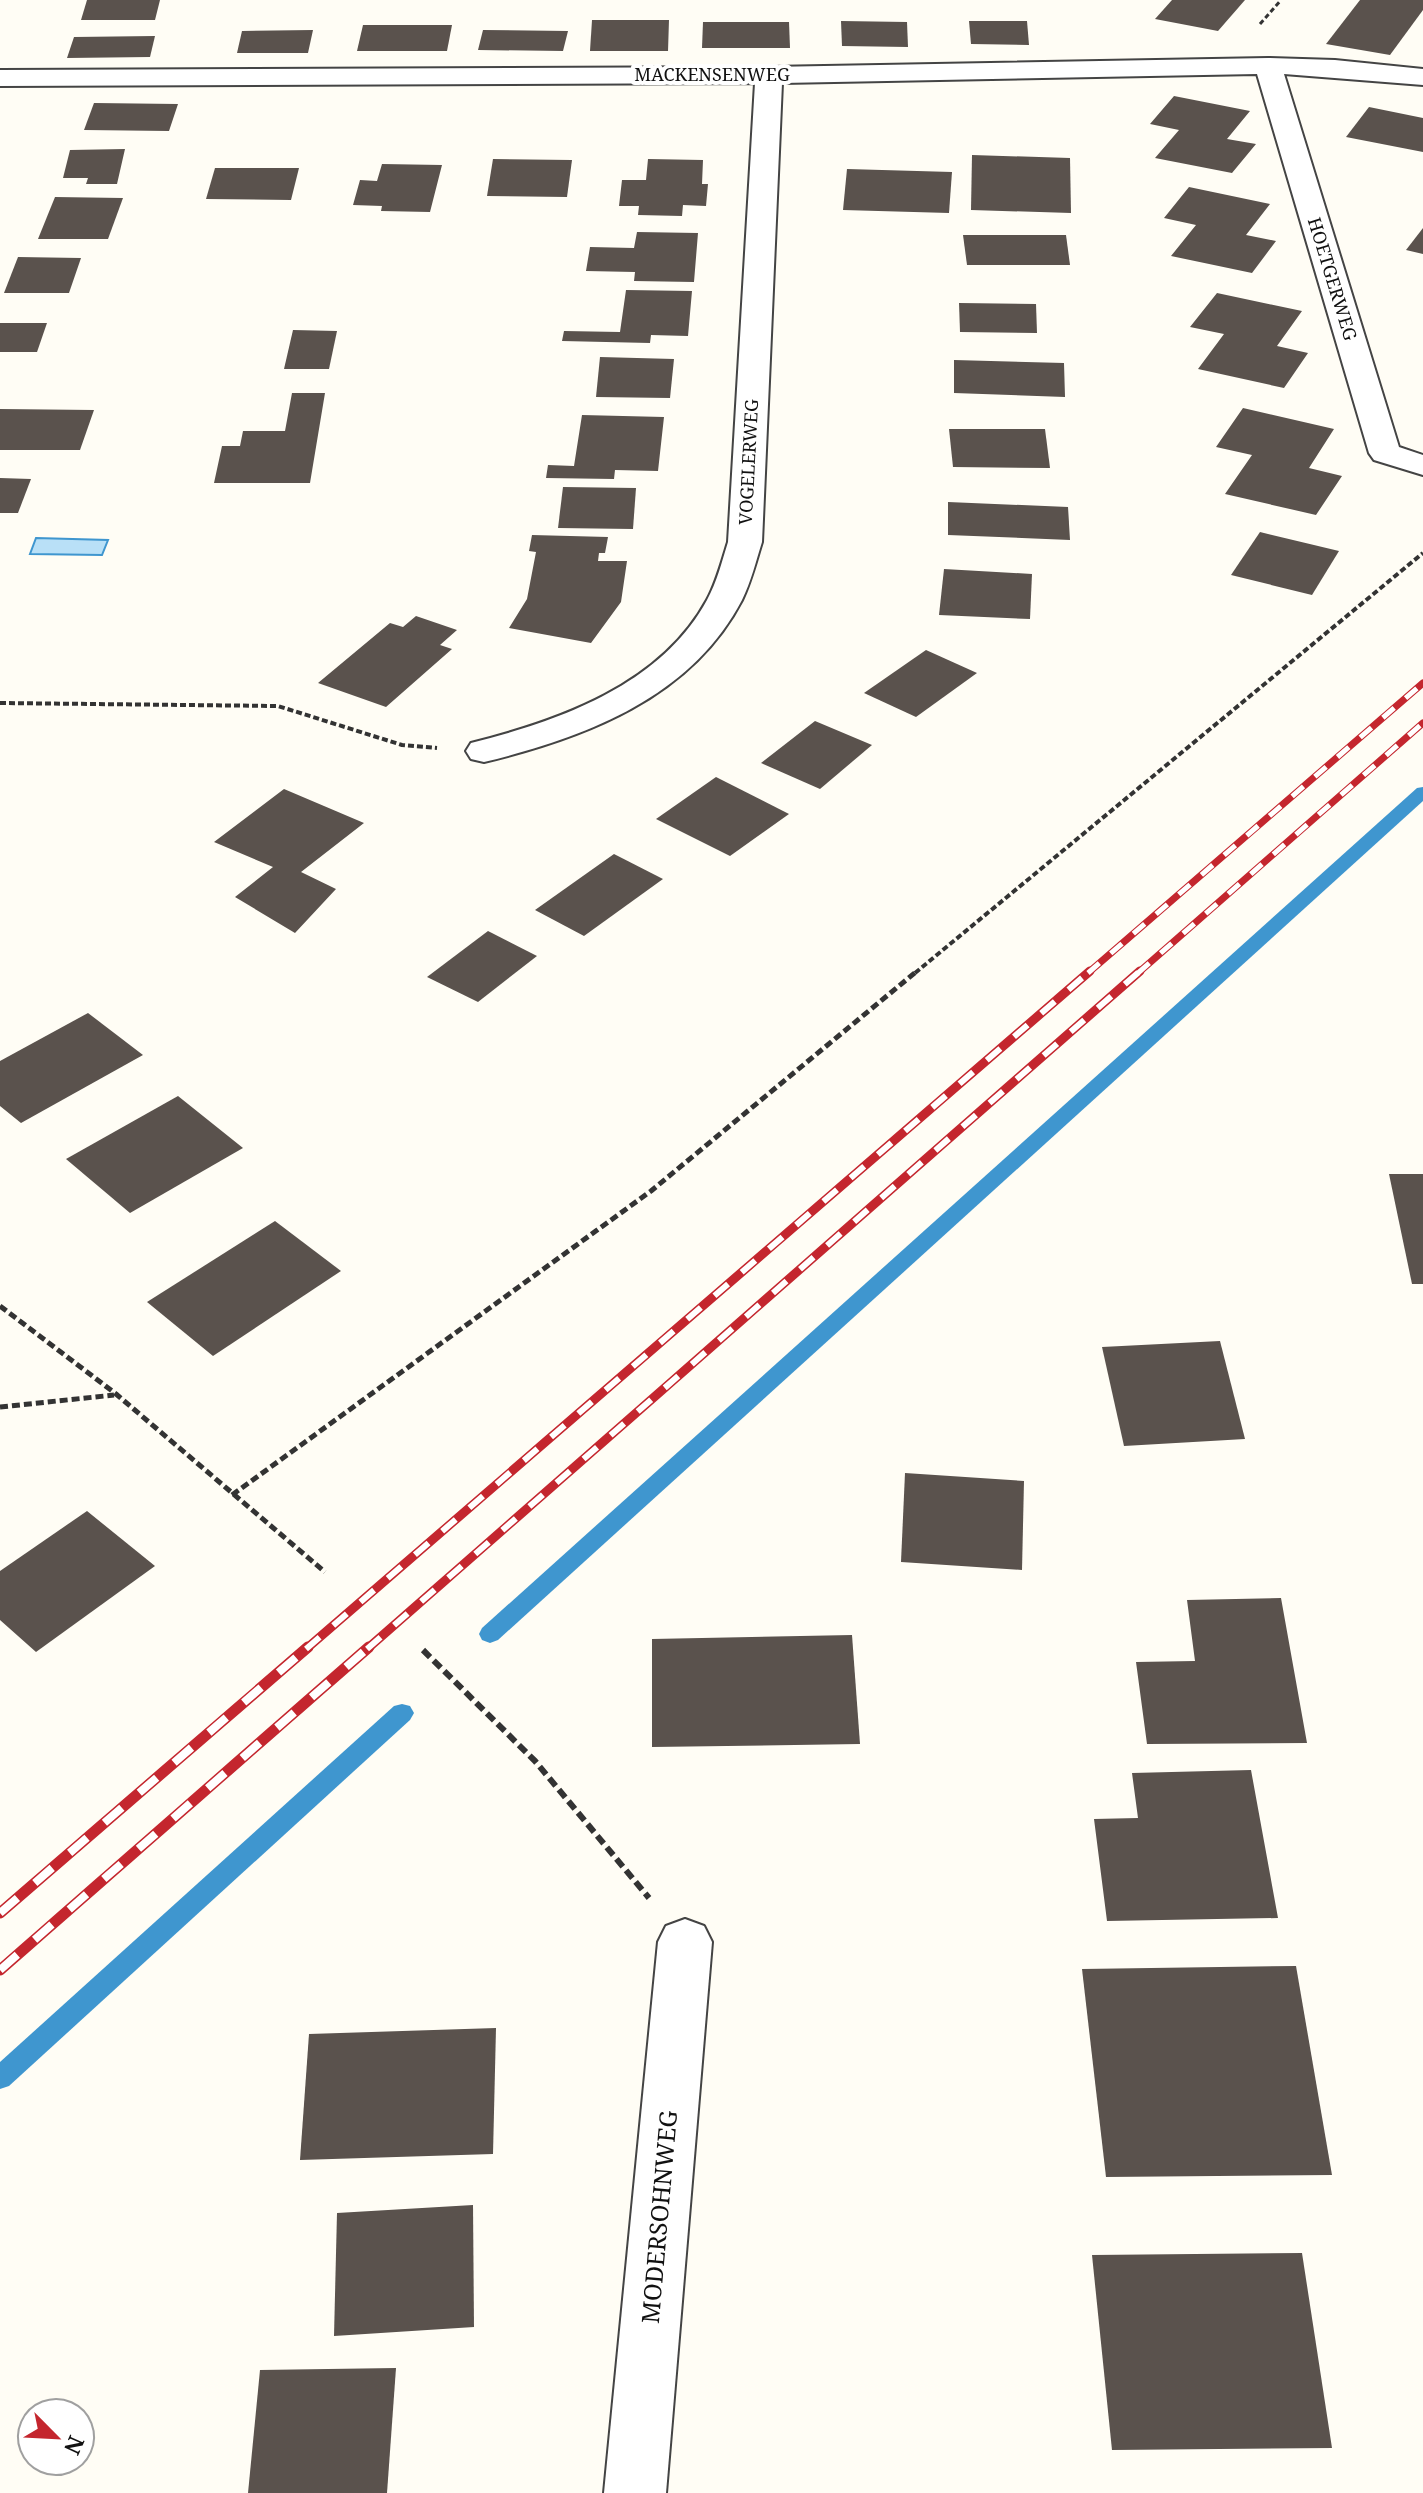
<svg xmlns="http://www.w3.org/2000/svg" width="1423" height="2493" viewBox="0 0 1423 2493" font-family="'Noto Serif',serif">
	<style>
		.water { fill: #b9e0f7; stroke: #3f96cf; stroke-width: 2 }
		.lines { fill: none; stroke-linecap: round; stroke-linejoin: round }
		.stream { fill: #3f96cf; fill-rule: evenodd }
		.building { fill: #5a524d }
		.minor-casing { stroke: #444; stroke-width: 4 }
		.path-far3 { stroke: #333; stroke-width: 3; stroke-dasharray: 5 3; stroke-linecap: butt }
		.path-far2 { stroke: #333; stroke-width: 4; stroke-dasharray: 6 3; stroke-linecap: butt }
		.path-far1 { stroke: #333; stroke-width: 5; stroke-dasharray: 8 4; stroke-linecap: butt }
		.path { stroke: #333; stroke-width: 6; stroke-dasharray: 10 5; stroke-linecap: butt }
		.minor { fill: #fff; fill-rule: evenodd }
		.rail-far2-casing { stroke: #c4262e; stroke-width: 7 }
		.rail-far1-casing { stroke: #c4262e; stroke-width: 9 }
		.rail-casing { stroke: #c4262e; stroke-width: 11 }
		.rail-far2 { stroke: #fff; stroke-width: 5; stroke-dasharray: 15; stroke-linecap: butt }
		.rail-far1 { stroke: #fff; stroke-width: 6; stroke-dasharray: 18; stroke-linecap: butt }
		.rail { stroke: #fff; stroke-width: 8; stroke-dasharray: 23; stroke-linecap: butt }
		.labels { text-anchor: middle; stroke-width: 8; stroke-linejoin: round; paint-order: stroke }
		.far-street-label { font-size: 18px; fill: #111; stroke: #fff }
		.near-street-label { font-size: 24px; fill: #111; stroke: #fff }
	</style>
	<rect width="100%" height="100%" fill="#fffdf5"/>
	<path class="water" d="M 36,538 L 108,540 L 102,555 L 30,554 Z"/>
	<g class="lines">
		<g class="stream">
			<path d="M 1423,787 L 1423,801 L 498,1640 L 490,1643 L 482,1640 L 479,1634 L 482,1628 L 1417,788 Z"/>
			<path d="M 402,1704 L 410,1706 L 414,1713 L 410,1720 L 9,2086 L 0,2089 L 0,2062 L 394,1706 Z"/>
		</g>
	</g>
	<g class="building">
		<path d="M 87,0 L 160,0 L 155,20 L 81,20 Z"/>
		<path d="M 1172,0 L 1245,0 L 1218,31 L 1155,19 Z"/>
		<path d="M 1360,0 L 1423,0 L 1423,10 L 1390,55 L 1326,44 Z"/>
		<path d="M 592,20 L 669,20 L 668,51 L 590,51 Z"/>
		<path d="M 841,21 L 907,22 L 908,47 L 842,46 Z"/>
		<path d="M 969,21 L 1027,21 L 1029,45 L 971,44 Z"/>
		<path d="M 703,22 L 789,22 L 790,48 L 702,48 Z"/>
		<path d="M 363,25 L 452,25 L 447,51 L 357,51 Z"/>
		<path d="M 313,30 L 308,53 L 237,53 L 242,31 Z"/>
		<path d="M 483,30 L 568,31 L 563,51 L 478,50 Z"/>
		<path d="M 155,36 L 150,57 L 67,58 L 74,37 Z"/>
		<path d="M 1174,96 L 1250,111 L 1227,139 L 1256,144 L 1232,173 L 1155,158 L 1179,130 L 1150,124 Z"/>
		<path d="M 94,103 L 178,104 L 169,131 L 84,130 Z"/>
		<path d="M 1369,107 L 1423,118 L 1423,152 L 1346,137 Z"/>
		<path d="M 125,149 L 117,184 L 86,184 L 88,178 L 63,178 L 70,150 Z"/>
		<path d="M 972,155 L 1070,158 L 1071,213 L 971,210 Z"/>
		<path d="M 493,159 L 572,160 L 567,197 L 487,196 Z"/>
		<path d="M 648,159 L 703,160 L 702,184 L 708,184 L 706,206 L 683,205 L 682,216 L 638,215 L 639,206 L 619,206 L 622,180 L 646,180 Z"/>
		<path d="M 382,164 L 442,165 L 430,212 L 381,211 L 382,206 L 353,205 L 360,180 L 377,181 Z"/>
		<path d="M 215,168 L 299,168 L 291,200 L 206,199 Z"/>
		<path d="M 847,169 L 952,172 L 949,213 L 843,210 Z"/>
		<path d="M 1189,187 L 1270,204 L 1246,235 L 1276,241 L 1252,273 L 1171,256 L 1196,225 L 1164,218 Z"/>
		<path d="M 55,197 L 123,198 L 108,239 L 38,239 Z"/>
		<path d="M 1423,228 L 1423,254 L 1406,250 Z"/>
		<path d="M 637,232 L 698,233 L 694,282 L 634,281 L 635,272 L 586,271 L 590,247 L 634,248 Z"/>
		<path d="M 963,235 L 1066,235 L 1070,265 L 967,265 Z"/>
		<path d="M 18,257 L 81,258 L 69,293 L 4,293 Z"/>
		<path d="M 626,290 L 692,291 L 688,336 L 651,335 L 650,343 L 562,341 L 564,331 L 620,332 Z"/>
		<path d="M 1217,293 L 1302,311 L 1277,346 L 1308,353 L 1284,388 L 1198,369 L 1224,334 L 1190,327 Z"/>
		<path d="M 959,303 L 1036,304 L 1037,333 L 960,332 Z"/>
		<path d="M 0,323 L 47,323 L 37,352 L 0,352 Z"/>
		<path d="M 293,330 L 337,331 L 329,369 L 284,369 Z"/>
		<path d="M 600,357 L 674,359 L 670,398 L 596,397 Z"/>
		<path d="M 954,360 L 1064,363 L 1065,397 L 954,393 Z"/>
		<path d="M 292,393 L 325,393 L 310,483 L 214,483 L 222,446 L 240,446 L 243,431 L 285,431 Z"/>
		<path d="M 1243,408 L 1334,429 L 1309,468 L 1342,476 L 1316,515 L 1225,494 L 1252,455 L 1216,447 Z"/>
		<path d="M 0,409 L 94,410 L 80,450 L 0,450 Z"/>
		<path d="M 582,415 L 664,417 L 658,471 L 615,470 L 614,479 L 546,478 L 548,465 L 574,466 Z"/>
		<path d="M 949,429 L 1045,429 L 1050,468 L 953,467 Z"/>
		<path d="M 0,478 L 31,479 L 18,513 L 0,513 Z"/>
		<path d="M 563,487 L 636,488 L 633,529 L 558,528 Z"/>
		<path d="M 948,502 L 1068,507 L 1070,540 L 948,535 Z"/>
		<path d="M 1260,532 L 1339,551 L 1312,595 L 1231,575 Z"/>
		<path d="M 532,535 L 608,537 L 605,553 L 599,553 L 598,561 L 627,561 L 621,602 L 591,643 L 509,628 L 527,599 L 536,552 L 529,551 Z"/>
		<path d="M 944,569 L 1032,574 L 1030,619 L 939,615 Z"/>
		<path d="M 416,616 L 457,630 L 440,645 L 452,649 L 386,707 L 318,683 L 390,623 L 403,627 Z"/>
		<path d="M 926,650 L 977,673 L 916,717 L 864,693 Z"/>
		<path d="M 815,721 L 872,745 L 820,789 L 761,763 Z"/>
		<path d="M 716,777 L 789,814 L 730,856 L 656,819 Z"/>
		<path d="M 284,789 L 364,823 L 301,872 L 336,889 L 295,933 L 235,897 L 273,867 L 214,842 Z"/>
		<path d="M 614,854 L 663,879 L 584,936 L 535,910 Z"/>
		<path d="M 488,931 L 537,956 L 478,1002 L 427,977 Z"/>
		<path d="M 88,1013 L 143,1055 L 21,1123 L 0,1106 L 0,1061 Z"/>
		<path d="M 178,1096 L 243,1148 L 130,1213 L 66,1159 Z"/>
		<path d="M 1389,1174 L 1423,1174 L 1423,1284 L 1412,1284 Z"/>
		<path d="M 275,1221 L 341,1271 L 213,1356 L 147,1302 Z"/>
		<path d="M 1220,1341 L 1245,1439 L 1124,1446 L 1102,1347 Z"/>
		<path d="M 905,1473 L 1024,1481 L 1022,1570 L 901,1562 Z"/>
		<path d="M 87,1511 L 155,1566 L 36,1652 L 0,1620 L 0,1571 Z"/>
		<path d="M 1281,1598 L 1307,1743 L 1147,1744 L 1136,1662 L 1195,1661 L 1187,1600 Z"/>
		<path d="M 852,1635 L 860,1744 L 652,1747 L 652,1639 Z"/>
		<path d="M 1251,1770 L 1278,1918 L 1107,1921 L 1094,1819 L 1138,1818 L 1132,1773 Z"/>
		<path d="M 1296,1966 L 1332,2175 L 1106,2177 L 1082,1969 Z"/>
		<path d="M 496,2028 L 493,2154 L 300,2160 L 309,2034 Z"/>
		<path d="M 473,2205 L 474,2327 L 334,2336 L 337,2213 Z"/>
		<path d="M 1302,2253 L 1332,2448 L 1112,2450 L 1092,2255 Z"/>
		<path d="M 396,2368 L 387,2493 L 248,2493 L 260,2370 Z"/>
	</g>
	<g class="lines">
		<g class="minor-casing">
			<g id="minor">
				<path d="M 1268,58 L 1335,60 L 1423,69 L 1423,85 L 1284,74 L 1399,447 L 1423,455 L 1423,475 L 1374,460 L 1369,453 L 1257,74 L 782,83 L 762,542 C 756,561 751,582 742,600 C 691,698 584,738 484,762 L 471,759 L 466,751 L 471,743 C 559,721 661,685 707,600 C 717,582 722,561 728,542 L 755,83 L 0,86 L 0,70 L 769,67 Z"/>
				<path d="M 685,1919 L 704,1926 L 712,1942 L 666,2493 L 604,2493 L 658,1942 L 666,1926 Z"/>
			</g>
		</g>
		<path class="path-far3" d="M 1260,24 L 1281,0"/>
		<g class="path-far2">
			<path d="M 0,703 L 278,706 L 402,745 L 437,748"/>
			<path d="M 915,973 L 1423,553"/>
		</g>
		<g class="path-far1">
			<path d="M 0,1306 L 116,1394 L 325,1572"/>
			<path d="M 0,1407 L 114,1395"/>
			<path d="M 232,1495 L 651,1191 L 917,971"/>
		</g>
		<path class="path" d="M 423,1650 L 535,1761 L 649,1898"/>
		<use href="#minor" class="minor"/>
		<g class="rail-far2-casing">
			<g id="rail-far2">
				<path d="M 1088,973 L 1423,683"/>
				<path d="M 1138,973 L 1423,723"/>
			</g>
		</g>
		<g class="rail-far1-casing">
			<g id="rail-far1">
				<path d="M 306,1649 L 1090,971"/>
				<path d="M 367,1649 L 1140,971"/>
			</g>
		</g>
		<g class="rail-casing">
			<g id="rail">
				<path d="M 0,1913 L 308,1647"/>
				<path d="M 0,1970 L 369,1647"/>
			</g>
		</g>
		<use href="#rail-far2" class="rail-far2"/>
		<use href="#rail-far1" class="rail-far1"/>
		<use href="#rail" class="rail"/>
	</g>
	<g class="labels">
		<g class="far-street-label">
			<text x="712" y="81">MACKENSENWEG</text>
			<text transform="translate(1332 279) rotate(73)" y="6">HOETGERWEG</text>
			<text transform="translate(749 462) rotate(-87)" y="6">VOGELERWEG</text>
		</g>
		<g class="near-street-label">
			<text transform="translate(660 2217) rotate(-85)" y="8">MODERSOHNWEG</text>
		</g>
	</g>
	<g transform="translate(56 2437) rotate(114)"><circle r="38" fill="#ffffff" stroke="#a0a0a0" stroke-width="2"/>
	<path d="M0-6L14 30L0 20L-14 30Z" fill="#c4262e"/>
	<text y="-12" font-size="22" font-weight="bold" text-anchor="middle" fill="#111111">N</text>
	</g>
</svg>
